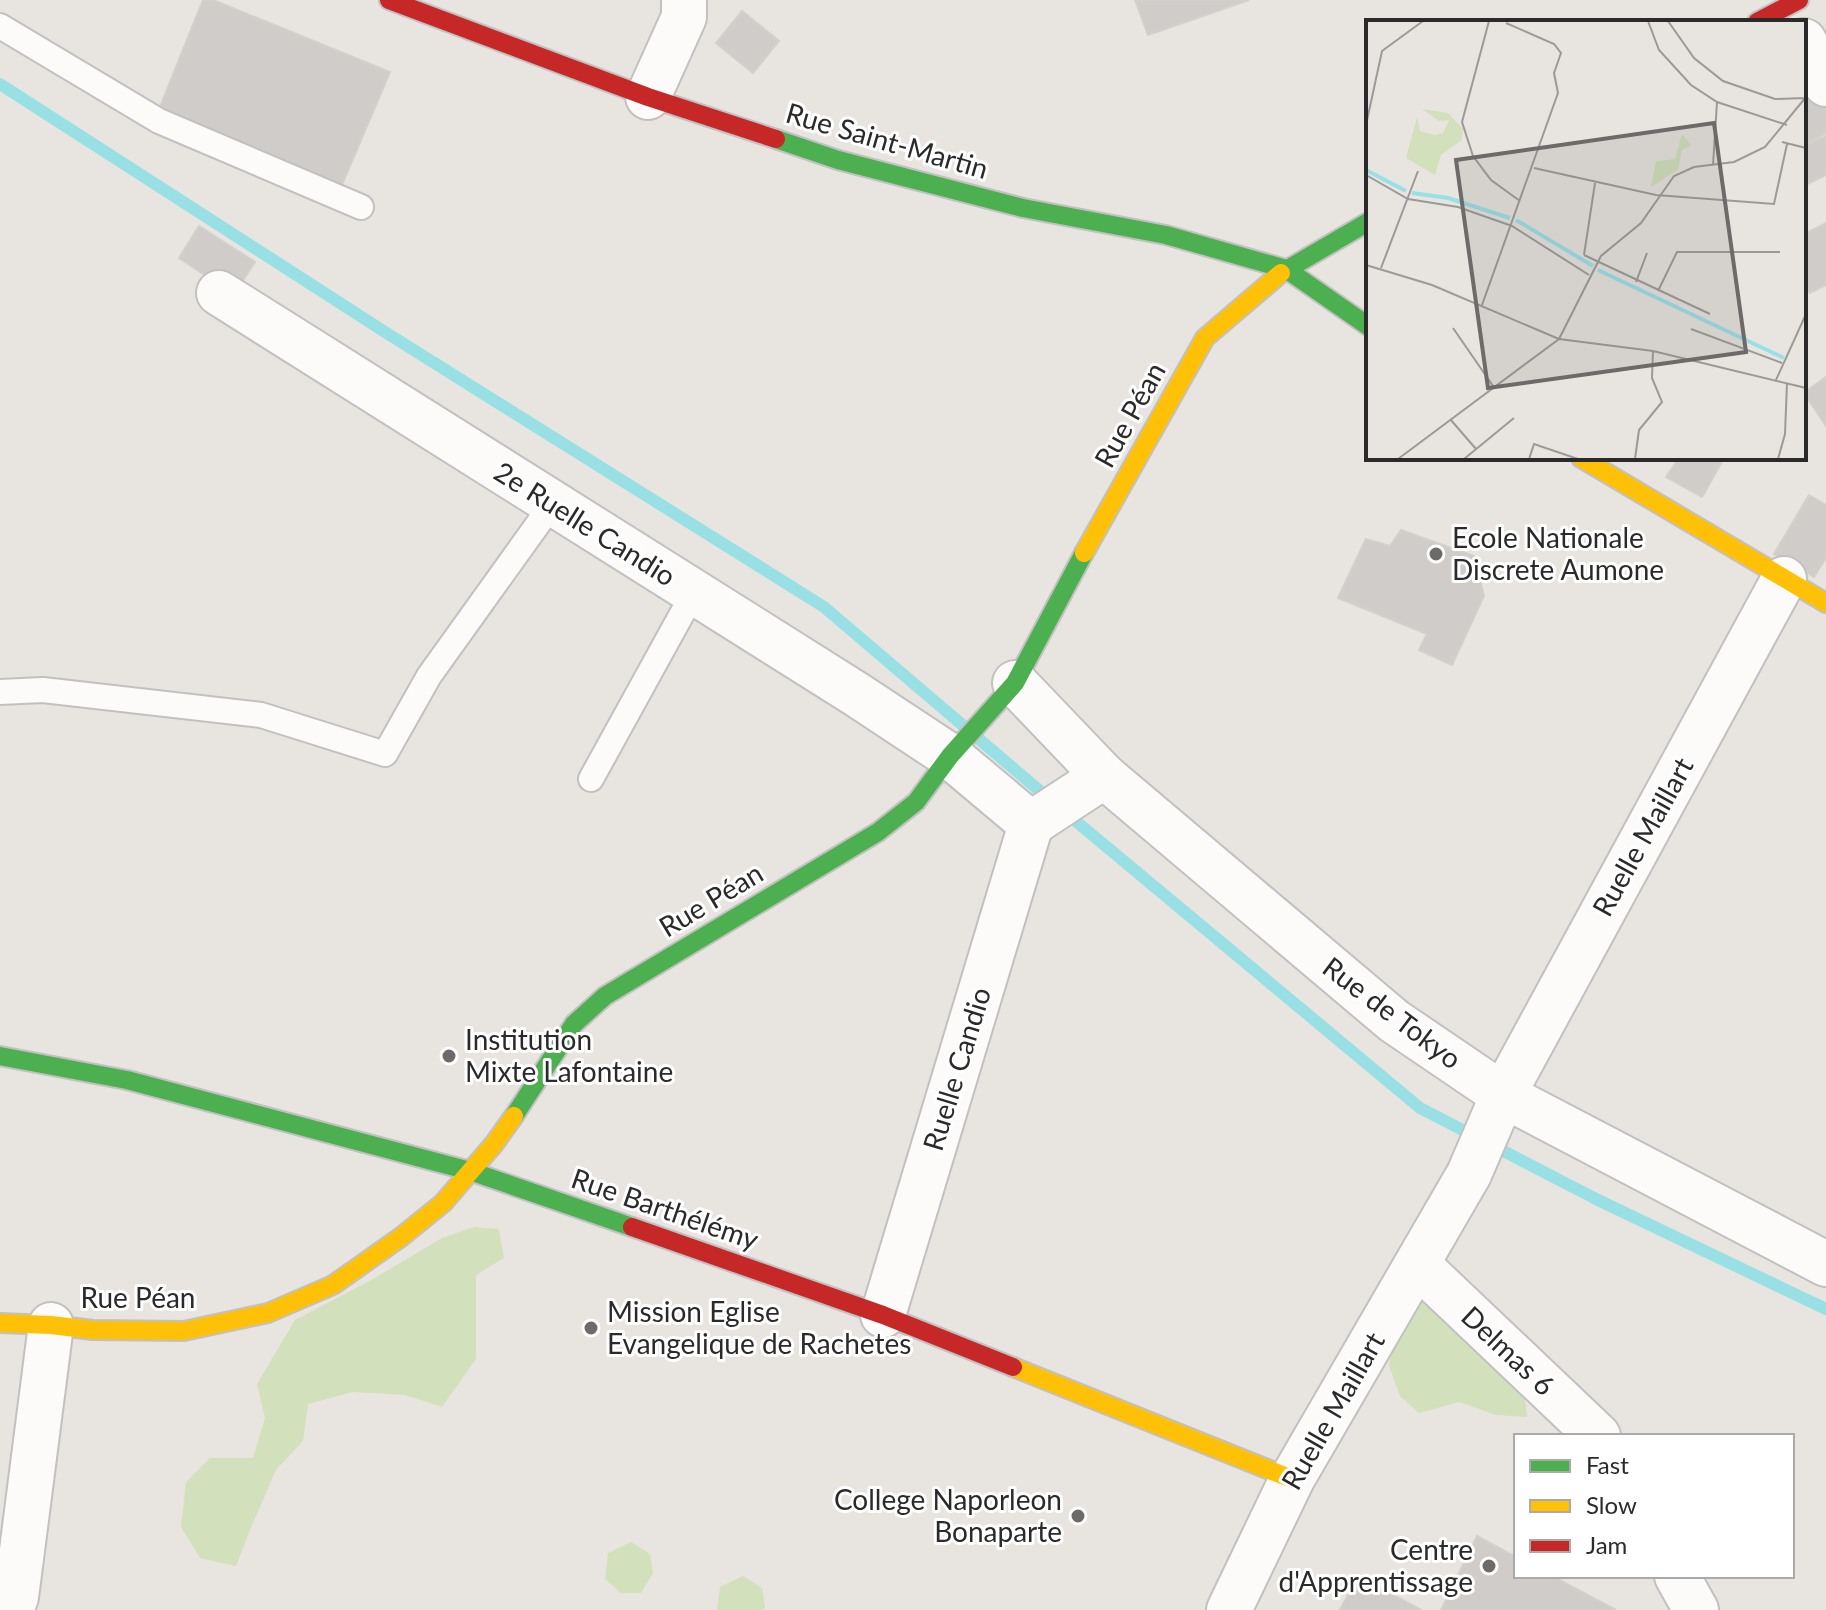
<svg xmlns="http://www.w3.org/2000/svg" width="1826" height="1610" viewBox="0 0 1826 1610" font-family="Lato,sans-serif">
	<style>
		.green { fill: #d2e1bb }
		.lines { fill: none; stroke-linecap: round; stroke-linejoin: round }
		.stream { stroke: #99e0e5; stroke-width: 12 }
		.building { fill: #cfccca; stroke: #d3d0cc; stroke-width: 2 }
		.lane-casing { stroke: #c2c1c1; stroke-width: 28 }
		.street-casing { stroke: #c2c1c1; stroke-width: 48 }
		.fast-casing { stroke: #c2c1c1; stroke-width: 22 }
		.slow-casing { stroke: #c2c1c1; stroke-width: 22 }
		.jam-casing { stroke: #c2c1c1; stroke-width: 22 }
		.lane { stroke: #fcfbfa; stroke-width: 24 }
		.street { stroke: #fcfbfa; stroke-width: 44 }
		.fast { stroke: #4caf50; stroke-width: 18 }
		.slow { stroke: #ffc107; stroke-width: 18 }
		.jam { stroke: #c62828; stroke-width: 18 }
		.poi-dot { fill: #6c6b6a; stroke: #fff; stroke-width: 3 }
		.labels { text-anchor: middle; stroke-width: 6; stroke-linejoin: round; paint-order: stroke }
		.street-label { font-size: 28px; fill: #2a2a2a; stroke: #fff }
		.poi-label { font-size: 28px; fill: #2a2a2a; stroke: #fff; text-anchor: start }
		.inset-river { fill: none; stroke: #99e0e5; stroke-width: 4 }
		.inset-road { fill: none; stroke: #9c9a97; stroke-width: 2 }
		.view { fill: #6c6b6a; fill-opacity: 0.15; stroke: #6c6b6a; stroke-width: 4 }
		.inset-edge { fill: none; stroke: #2a2a2a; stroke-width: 4 }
	</style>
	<rect width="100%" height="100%" fill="#e8e4e0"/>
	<g class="green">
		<path d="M 474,1227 L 499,1229 L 504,1258 L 476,1275 L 476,1359 L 442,1407 L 405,1395 L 353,1392 L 308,1404 L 303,1441 L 276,1470 L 252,1525 L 236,1566 L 200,1558 L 181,1527 L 186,1482 L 210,1458 L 253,1458 L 265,1418 L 257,1384 L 295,1320 L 375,1278 L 442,1238 Z"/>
		<path d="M 1430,1292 L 1523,1382 L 1527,1417 L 1496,1415 L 1459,1402 L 1419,1413 L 1400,1396 L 1389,1366 L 1393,1341 L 1413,1306 Z"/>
		<path d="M 631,1542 L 650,1554 L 653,1573 L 641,1593 L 621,1593 L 605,1579 L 608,1553 Z"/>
		<path d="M 743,1576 L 762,1588 L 765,1607 L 763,1610 L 717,1610 L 720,1587 Z"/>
	</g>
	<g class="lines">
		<path class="stream" d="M 0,84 L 385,332 L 824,607 L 1054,803 L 1420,1108 L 1598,1200 L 1826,1309"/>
	</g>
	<g class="building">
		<path d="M 203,0 L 213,0 L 390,72 L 341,187 L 158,112 Z"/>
		<path d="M 1135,0 L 1249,0 L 1148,35 Z"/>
		<path d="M 742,11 L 779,41 L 753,73 L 716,43 Z"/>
		<path d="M 1804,65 L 1826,104 L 1826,133 L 1804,145 Z"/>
		<path d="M 1826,136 L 1826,175 L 1804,186 L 1804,146 Z"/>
		<path d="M 1826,223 L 1826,285 L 1810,293 L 1804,283 L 1804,234 Z"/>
		<path d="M 199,226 L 255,262 L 234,294 L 179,258 Z"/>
		<path d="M 1826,377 L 1826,426 L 1804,393 Z"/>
		<path d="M 1679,458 L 1724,458 L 1702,497 L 1666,477 Z"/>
		<path d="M 1809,495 L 1826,505 L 1826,558 L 1814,577 L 1774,554 Z"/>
		<path d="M 1401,530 L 1474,556 L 1484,596 L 1452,665 L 1419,650 L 1427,634 L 1338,598 L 1366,539 L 1390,546 Z"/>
		<path d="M 1477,1536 L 1516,1557 L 1516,1576 L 1552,1576 L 1616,1610 L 1441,1610 Z"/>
		<path d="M 1358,1576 L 1421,1610 L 1340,1610 Z"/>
	</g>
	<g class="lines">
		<g class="lane-casing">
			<g id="lane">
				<path d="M 0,26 L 159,121 L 361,207"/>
				<path d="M 0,692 L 43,690 L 261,715 L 385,754 L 429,676 L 553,503"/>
				<path d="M 591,779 L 694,592"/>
			</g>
		</g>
		<g class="street-casing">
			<g id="street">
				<path d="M 1804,41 L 1826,84"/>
				<path d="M 648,97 L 684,17 L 684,0"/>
				<path d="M 219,293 L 856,694 L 950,756 L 1031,824"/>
				<path d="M 1015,683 L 1104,776 L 1394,1021 L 1503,1095 L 1826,1264"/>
				<path d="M 1031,824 L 1104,776"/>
				<path d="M 1418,1265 L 1598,1436"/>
				<path d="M 883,1315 L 1031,824"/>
				<path d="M 1677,1576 L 1696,1610"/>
				<path d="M 11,1610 L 16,1597 L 51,1325"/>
				<path d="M 1229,1610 L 1292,1479 L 1469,1174 L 1503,1095 L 1784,579"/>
			</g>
		</g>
		<g class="fast-casing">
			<g id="fast">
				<path d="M 776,139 L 838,160 L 1023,208 L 1166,235 L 1286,269 L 1368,326"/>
				<path d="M 1281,273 L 1368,222"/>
				<path d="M 0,1056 L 127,1080 L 470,1171 L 632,1227"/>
				<path d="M 514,1116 L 574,1024 L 605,996 L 878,832 L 916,802 L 950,756 L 1015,683 L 1084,553"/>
			</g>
		</g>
		<g class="slow-casing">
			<g id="slow">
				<path d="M 1581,458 L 1826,603"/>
				<path d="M 1084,553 L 1205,338 L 1281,273"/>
				<path d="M 0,1323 L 51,1325 L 93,1330 L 184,1331 L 268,1313 L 333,1285 L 401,1237 L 443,1203 L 494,1144 L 514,1116"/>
				<path d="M 1013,1367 L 1292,1479"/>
			</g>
		</g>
		<g class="jam-casing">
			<g id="jam">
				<path d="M 389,0 L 648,97 L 776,139"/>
				<path d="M 1757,22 L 1799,0"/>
				<path d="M 632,1227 L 883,1315 L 1013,1367"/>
			</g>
		</g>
		<use href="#lane" class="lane"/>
		<use href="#street" class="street"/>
		<use href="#fast" class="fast"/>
		<use href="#slow" class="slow"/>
		<use href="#jam" class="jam"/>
	</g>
	<g class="poi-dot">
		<circle cx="1436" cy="554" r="8"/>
		<circle cx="449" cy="1056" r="8"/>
		<circle cx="591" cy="1328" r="8"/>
		<circle cx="1078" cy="1516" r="8"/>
		<circle cx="1489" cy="1566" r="8"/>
	</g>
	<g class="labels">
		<g class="street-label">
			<text transform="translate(887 141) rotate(16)" y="10">Rue Saint-Martin</text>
			<text transform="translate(1130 415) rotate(-61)" y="10">Rue Péan</text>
			<text transform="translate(585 524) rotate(32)" y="10">2e Ruelle Candio</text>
			<text transform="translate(1643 837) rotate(-61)" y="10">Ruelle Maillart</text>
			<text transform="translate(711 900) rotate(-31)" y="10">Rue Péan</text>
			<text transform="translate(1392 1013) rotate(37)" y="10">Rue de Tokyo</text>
			<text transform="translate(957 1069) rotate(-73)" y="10">Ruelle Candio</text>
			<text transform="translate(665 1209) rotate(19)" y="10">Rue Barthélémy</text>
			<text x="138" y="1308">Rue Péan</text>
			<text transform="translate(1508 1351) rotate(43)" y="10">Delmas 6</text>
			<text transform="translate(1333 1411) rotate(-60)" y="10">Ruelle Maillart</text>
		</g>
		<g class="poi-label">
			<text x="1452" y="548">Ecole Nationale<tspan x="1452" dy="32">Discrete Aumone</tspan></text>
			<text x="465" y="1050">Institution<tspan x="465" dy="32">Mixte Lafontaine</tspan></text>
			<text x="607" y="1322">Mission Eglise<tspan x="607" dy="32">Evangelique de Rachetes</tspan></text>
			<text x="1062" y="1510" text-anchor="end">College Naporleon<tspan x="1062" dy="32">Bonaparte</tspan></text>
			<text x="1473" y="1560" text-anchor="end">Centre<tspan x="1473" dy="32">d'Apprentissage</tspan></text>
		</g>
	</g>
	<g transform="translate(1366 20)">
		<rect width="440" height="440" fill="#e8e4e0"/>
		<path d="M 56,89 L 82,93 L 97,109 L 96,120 L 75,135 L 69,155 L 40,138 L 51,97 L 54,111 L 68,115 L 77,113 L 83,100 L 73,101 ZM 316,114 L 325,125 L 316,130 L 312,150 L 285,167 L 290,141 L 309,139 Z" fill="#d2e1bb"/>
		<path class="inset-river" d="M 0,150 L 40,171M 46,173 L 82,178 L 144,198M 150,200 L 227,246M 232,250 L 418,338"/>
		<path class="inset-road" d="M 123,1 L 96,102 L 107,136 L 125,160 L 154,181M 282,1 L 293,30 L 325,65 L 351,82 L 421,105M 302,1 L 328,38 L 357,61 L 409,79 L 439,78M 0,105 L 16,31 L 57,1M 416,122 L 440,128M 347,145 L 351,82M 168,148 L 290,175 L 408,184 L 421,124M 0,155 L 42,179 L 92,187 L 146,206 L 223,255M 218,235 L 344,294M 218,235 L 229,163M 0,245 L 66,265 L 193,319 L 287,331 L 440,368M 15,248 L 52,151M 270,262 L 281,233M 292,271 L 311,232 L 414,232M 116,285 L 192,73 L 188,53 L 195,33 L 188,24 L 140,3M 87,308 L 127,366M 325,309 L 416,343M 410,360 L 440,294M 84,399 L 110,429M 32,439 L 193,319 L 235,236 L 275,203 L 308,156 L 328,147 L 368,142 L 399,127 L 440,77M 98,439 L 148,398M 163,439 L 168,424 L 212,439M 269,439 L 273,410 L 296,382 L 286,358 L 287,331M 412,439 L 419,414 L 421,363"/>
		<path class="view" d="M 348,103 L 380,332 L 122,368 L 90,140 Z"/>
		<rect width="440" height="440" class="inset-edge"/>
	</g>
	<rect x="1514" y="1434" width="280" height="144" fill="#ffffff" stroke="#aaaaaa" stroke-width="2"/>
	<rect x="1530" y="1460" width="40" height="12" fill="#4caf50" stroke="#aaaaaa" stroke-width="2"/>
	<text x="1586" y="1474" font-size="24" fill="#2a2a2a">Fast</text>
	<rect x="1530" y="1500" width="40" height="12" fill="#ffc107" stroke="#aaaaaa" stroke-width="2"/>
	<text x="1586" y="1514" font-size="24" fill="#2a2a2a">Slow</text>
	<rect x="1530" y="1540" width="40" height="12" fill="#c62828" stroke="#aaaaaa" stroke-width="2"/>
	<text x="1586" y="1554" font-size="24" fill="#2a2a2a">Jam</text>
</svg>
